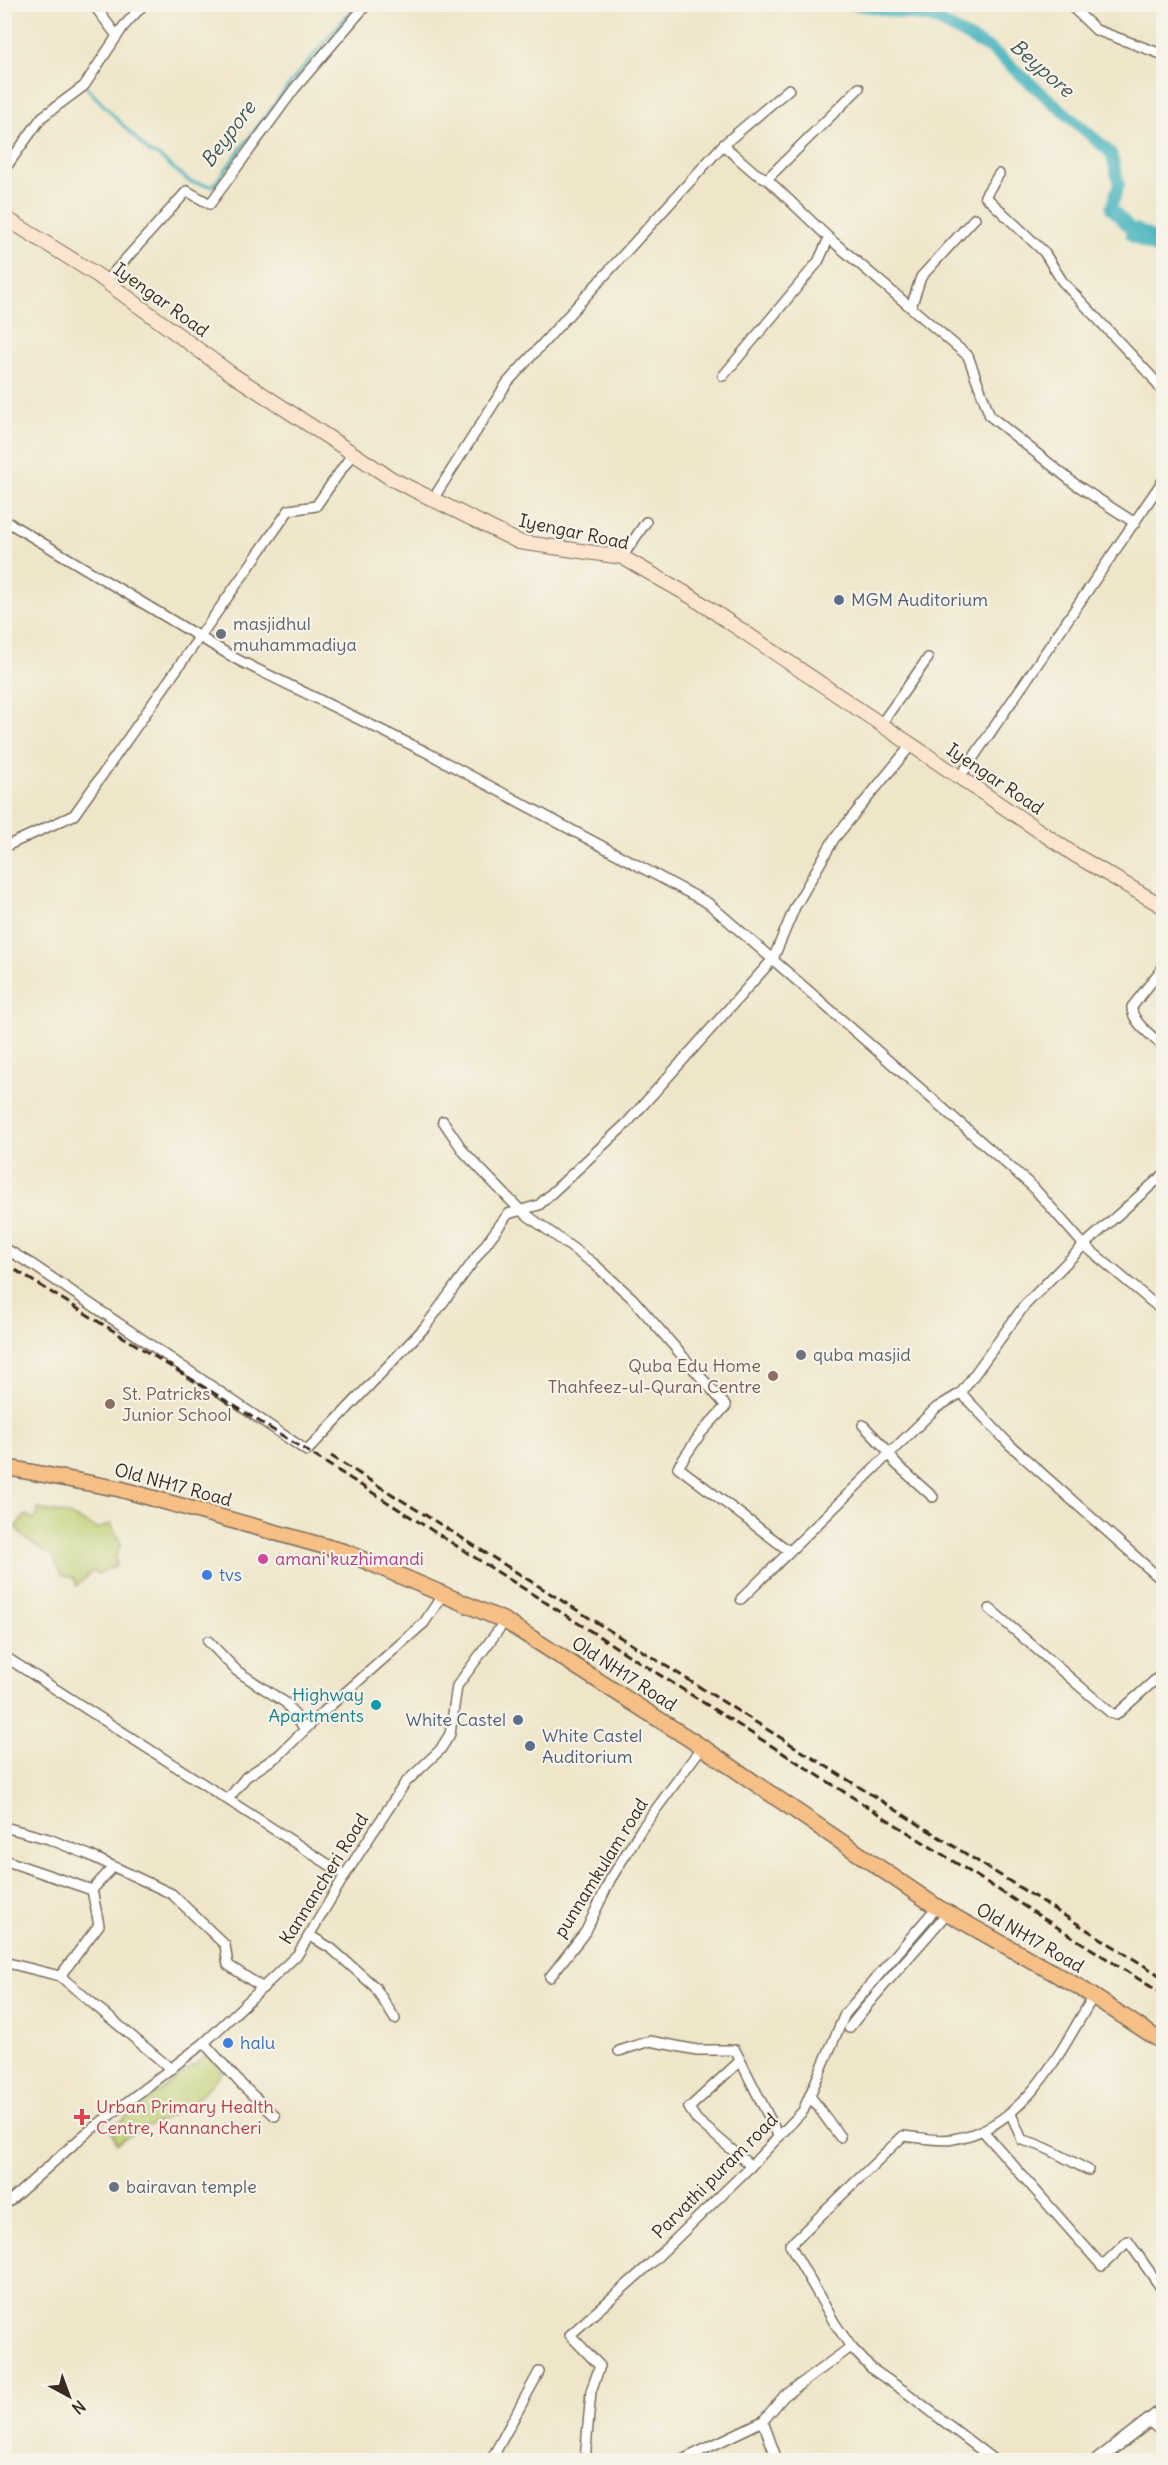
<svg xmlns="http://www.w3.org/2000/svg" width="1168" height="2465" viewBox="0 0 1168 2465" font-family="Delius,sans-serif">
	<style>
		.green { fill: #bdce71; stroke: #7c7c48; stroke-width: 1.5 }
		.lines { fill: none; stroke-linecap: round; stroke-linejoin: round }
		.stream { stroke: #43b2bd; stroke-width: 3 }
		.canal { stroke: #43b2bd; stroke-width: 12 }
		.river { stroke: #43b2bd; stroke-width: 20 }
		.minor-casing { stroke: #7a6c5a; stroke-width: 12 }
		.tertiary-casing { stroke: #7a6c5a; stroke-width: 15 }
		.secondary-casing { stroke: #7a6c5a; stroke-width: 16 }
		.primary-casing { stroke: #7a6c5a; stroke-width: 18 }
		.minor { stroke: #fff; stroke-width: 9 }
		.tertiary { stroke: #fff; stroke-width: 12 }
		.secondary { stroke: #fbe5cf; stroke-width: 14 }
		.primary { stroke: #f5bf86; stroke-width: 15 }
		.rail { stroke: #3b2a1e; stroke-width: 3; stroke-dasharray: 9 4.5; stroke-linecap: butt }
		.service-dot { fill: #5c6f8a; stroke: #f7f3e8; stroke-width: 2 }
		.worship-dot { fill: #6b7280; stroke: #f7f3e8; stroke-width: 2 }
		.education-dot { fill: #8d6e63; stroke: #f7f3e8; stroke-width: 2 }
		.hotel-dot { fill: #d1479c; stroke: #f7f3e8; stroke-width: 2 }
		.shop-dot { fill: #3f7fe0; stroke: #f7f3e8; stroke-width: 2 }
		.culture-dot { fill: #0f9aa8; stroke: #f7f3e8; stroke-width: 2 }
		.health-dot { fill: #e0444e; stroke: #f7f3e8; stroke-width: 2 }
		.labels { text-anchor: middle; stroke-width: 4.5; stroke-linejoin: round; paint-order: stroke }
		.street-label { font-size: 18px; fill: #3b2a1e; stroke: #f7f3e8 }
		.service-label { font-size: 18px; fill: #4e5e75; stroke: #f7f3e8; text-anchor: start }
		.worship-label { font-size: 18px; fill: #5b616d; stroke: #f7f3e8; text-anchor: start }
		.education-label { font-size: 18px; fill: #785e54; stroke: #f7f3e8; text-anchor: end }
		.hotel-label { font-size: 18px; fill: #b23c85; stroke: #f7f3e8; text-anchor: start }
		.shop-label { font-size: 18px; fill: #366cbe; stroke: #f7f3e8; text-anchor: start }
		.culture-label { font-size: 18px; fill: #0d838f; stroke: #f7f3e8; text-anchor: end }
		.health-label { font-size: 18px; fill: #be3a42; stroke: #f7f3e8; text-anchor: start }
		.water-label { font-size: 20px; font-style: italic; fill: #3e5a56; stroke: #f7f3e8 }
	</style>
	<rect width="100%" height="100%" fill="#f7f3e8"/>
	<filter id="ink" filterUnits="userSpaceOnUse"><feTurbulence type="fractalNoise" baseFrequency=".0167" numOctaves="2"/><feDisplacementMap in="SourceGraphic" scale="12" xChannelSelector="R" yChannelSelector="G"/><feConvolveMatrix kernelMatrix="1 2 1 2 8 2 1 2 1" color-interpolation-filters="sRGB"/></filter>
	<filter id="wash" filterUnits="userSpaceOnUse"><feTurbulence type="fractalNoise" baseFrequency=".008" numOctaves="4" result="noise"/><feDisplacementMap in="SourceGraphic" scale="24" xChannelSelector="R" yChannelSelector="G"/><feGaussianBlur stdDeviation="1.35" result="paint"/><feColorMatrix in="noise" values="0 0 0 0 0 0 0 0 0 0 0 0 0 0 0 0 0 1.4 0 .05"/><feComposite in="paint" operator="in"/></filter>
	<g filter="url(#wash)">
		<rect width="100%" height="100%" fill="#efe6ca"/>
		<g class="green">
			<path d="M 38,1509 L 66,1514 L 98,1529 L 111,1524 L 121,1544 L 115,1558 L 117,1565 L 98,1574 L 92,1571 L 77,1586 L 74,1578 L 62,1575 L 53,1557 L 25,1538 L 15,1527 L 26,1515 L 33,1519 L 37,1516 Z"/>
			<path d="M 208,2054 L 222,2073 C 211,2084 200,2097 188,2106 C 166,2122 137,2127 117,2144 L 111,2129 Z"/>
		</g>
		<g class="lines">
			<path class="stream" d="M 86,87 L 149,152 L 160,157 L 190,182 L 213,186 L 292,81 L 357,4"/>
			<path class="canal" d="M 852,4 L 933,18 L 992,50 L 1111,153 L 1119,184 L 1111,208 L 1135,233"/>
			<path class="river" d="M 1135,233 L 1164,248"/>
		</g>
	</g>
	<g filter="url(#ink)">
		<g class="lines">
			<g class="minor-casing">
				<g id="minor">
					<path d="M 93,4 L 117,36"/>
					<path d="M 1069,4 L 1096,30 L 1164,55"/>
					<path d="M 4,170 L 42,117 L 84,86 L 123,27 L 144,4"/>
					<path d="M 999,174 L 985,196 L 1044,252 L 1062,281 L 1152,377 L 1164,394"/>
					<path d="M 767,179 L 755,173 L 723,145 L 789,89"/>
					<path d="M 829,238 L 968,356 L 990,416 L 1075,484 L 1135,523"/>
					<path d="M 105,282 L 187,191 L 210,204 L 295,88 L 367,4"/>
					<path d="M 911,307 L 921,277 L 975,218"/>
					<path d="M 723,376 L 818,262 L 829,238 L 767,179 L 859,88"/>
					<path d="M 433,499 L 507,383 L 723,145"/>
					<path d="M 4,520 L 238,660 L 426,752 L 708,903 L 1033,1187 L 1084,1245 L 1164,1312"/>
					<path d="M 622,557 L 646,522"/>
					<path d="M 881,724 L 928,658"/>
					<path d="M 960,777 L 1164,479"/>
					<path d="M 4,847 L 74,815 L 289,510 L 316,506 L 353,453"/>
					<path d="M 1164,966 L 1132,1007 C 1131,1022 1154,1037 1164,1047"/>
					<path d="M 443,1121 L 464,1152 L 520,1210 L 593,1263 L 632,1298 L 726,1406 L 701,1433 L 678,1467 L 789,1551"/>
					<path d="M 4,1248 L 33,1265 L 307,1451 L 425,1327 L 508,1214 L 539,1205 L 627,1123 L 773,959 L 795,907 L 834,839 L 912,744"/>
					<path d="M 961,1393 L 1010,1445 L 1164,1582"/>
					<path d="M 863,1425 L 889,1452 L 895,1463 L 933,1497"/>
					<path d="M 741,1599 L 936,1408 L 961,1393 L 1024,1306 L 1084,1245 L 1164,1174"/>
					<path d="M 990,1609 L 1111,1713 L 1116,1715 L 1164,1672"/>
					<path d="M 208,1641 L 237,1671 L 286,1703 L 305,1729"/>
					<path d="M 4,1656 L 345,1875"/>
					<path d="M 229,1798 L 246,1777 L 279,1755 L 321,1714 L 424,1623 L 443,1594"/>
					<path d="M 8,1828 L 49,1839 L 89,1855 L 172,1894 L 225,1945 L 228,1965 L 263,1988"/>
					<path d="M 4,1860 L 92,1890 L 113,1867"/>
					<path d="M 309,1935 L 332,1949 L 375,1987 L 395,2019"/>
					<path d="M 4,1962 L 60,1976 L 99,1925 L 92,1890"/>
					<path d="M 60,1976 L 171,2069"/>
					<path d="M 550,1977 L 586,1931 L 610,1880 L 642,1828 L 702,1747"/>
					<path d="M 849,2028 C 880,1987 915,1952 947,1913"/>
					<path d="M 204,2043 L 242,2085 L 275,2116"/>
					<path d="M 619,2051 L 650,2041 L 697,2050 L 735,2050 L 779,2137"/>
					<path d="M 740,2061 L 689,2108 L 697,2120 L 751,2166"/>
					<path d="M 810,2096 L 840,2137"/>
					<path d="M 1011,2114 L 1022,2140 C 1045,2145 1066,2159 1088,2170"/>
					<path d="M 983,2131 L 1102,2266 L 1128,2241 L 1164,2292"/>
					<path d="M 4,2206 L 84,2135 L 204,2043 L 298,1954 L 345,1875 L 405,1783 L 440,1750 L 450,1734 L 457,1686 L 505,1621"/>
					<path d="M 763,2421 L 777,2460"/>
					<path d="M 1149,2421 L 1164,2434"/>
					<path d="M 491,2460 L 539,2372"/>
					<path d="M 585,2460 L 591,2391 L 600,2366 L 570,2335 L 649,2265 L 751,2166 L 803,2111 L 845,2014 L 937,1907"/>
					<path d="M 682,2460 L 763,2421 L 784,2396 L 851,2347"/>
					<path d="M 994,2460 L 907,2393 L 872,2369 L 851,2347 L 834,2322 L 790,2245 L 903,2136 C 919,2137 938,2142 953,2139 C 1025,2128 1059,2053 1093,1997"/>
				</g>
			</g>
			<g class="tertiary-casing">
				<path id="tertiary" d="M 1098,2460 L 1164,2409"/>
			</g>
			<g class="secondary-casing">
				<path id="secondary" d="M 4,217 L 97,275 L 230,373 L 392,479 L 519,542 L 622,557 L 692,597 L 1075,855 L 1164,907"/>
			</g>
			<g class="primary-casing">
				<path id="primary" d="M 4,1467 L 120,1489 L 345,1552 L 505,1621 L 702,1747 L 937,1907 L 1079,1987 L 1164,2043"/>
			</g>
			<use href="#minor" class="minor"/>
			<use href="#tertiary" class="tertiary"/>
			<use href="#secondary" class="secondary"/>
			<use href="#primary" class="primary"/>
			<g class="rail">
				<path d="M 4,1263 L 307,1451 L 1164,1995"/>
				<path d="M 331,1456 L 1164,1978"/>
			</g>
		</g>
	</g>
	<g class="service-dot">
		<circle cx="839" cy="600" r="6"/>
		<circle cx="518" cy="1720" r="6"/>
		<circle cx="530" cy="1746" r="6"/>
	</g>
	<g class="worship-dot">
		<circle cx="221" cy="634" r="6"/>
		<circle cx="801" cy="1355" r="6"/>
		<circle cx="114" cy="2187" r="6"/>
	</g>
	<g class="education-dot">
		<circle cx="773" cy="1376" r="6"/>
		<circle cx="110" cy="1404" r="6"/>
	</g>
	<circle class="hotel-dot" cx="263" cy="1559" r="6"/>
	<g class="shop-dot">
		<circle cx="207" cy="1575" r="6"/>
		<circle cx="228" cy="2043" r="6"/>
	</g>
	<circle class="culture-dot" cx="376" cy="1705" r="6"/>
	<path class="health-dot" d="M79 2108h6v6h6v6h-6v6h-6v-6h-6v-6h6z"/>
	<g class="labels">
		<g class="street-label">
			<text transform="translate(161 300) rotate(36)" y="6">Iyengar Road</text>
			<text transform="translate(574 532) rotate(12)" y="6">Iyengar Road</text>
			<text transform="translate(995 779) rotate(34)" y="6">Iyengar Road</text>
			<text transform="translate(173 1485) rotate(15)" y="6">Old NH17 Road</text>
			<text transform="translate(624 1674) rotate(33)" y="6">Old NH17 Road</text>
			<text transform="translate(601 1868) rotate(-58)" y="6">punnamkulam road</text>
			<text transform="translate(324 1879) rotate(-58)" y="6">Kannancheri Road</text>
			<text transform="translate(1030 1938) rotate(30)" y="6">Old NH17 Road</text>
			<text transform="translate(715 2176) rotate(-45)" y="6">Parvathi puram road</text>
		</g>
		<g class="service-label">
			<text x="851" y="606">MGM Auditorium</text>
			<text x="506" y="1726" text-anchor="end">White Castel</text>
			<text x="542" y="1742">White Castel<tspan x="542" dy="21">Auditorium</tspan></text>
		</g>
		<g class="worship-label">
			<text x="233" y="630">masjidhul<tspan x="233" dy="21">muhammadiya</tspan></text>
			<text x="813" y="1361">quba masjid</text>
			<text x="126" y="2193">bairavan temple</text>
		</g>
		<g class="education-label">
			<text x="761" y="1372">Quba Edu Home<tspan x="761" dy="21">Thahfeez-ul-Quran Centre</tspan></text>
			<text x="122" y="1400" text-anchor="start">St. Patricks<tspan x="122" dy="21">Junior School</tspan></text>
		</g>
		<g class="hotel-label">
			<text x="275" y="1565">amani kuzhimandi</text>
		</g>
		<g class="shop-label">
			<text x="219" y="1581">tvs</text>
			<text x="240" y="2049">halu</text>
		</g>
		<g class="culture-label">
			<text x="364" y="1701">Highway<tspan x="364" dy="21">Apartments</tspan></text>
		</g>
		<g class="health-label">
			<text x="96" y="2113">Urban Primary Health<tspan x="96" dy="21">Centre, Kannancheri</tspan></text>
		</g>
		<g class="water-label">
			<text transform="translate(1042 68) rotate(41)" y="7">Beypore</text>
			<text transform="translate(228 134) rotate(-53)" y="7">Beypore</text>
		</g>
	</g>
	<rect width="1168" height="2465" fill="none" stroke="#f7f3e8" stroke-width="24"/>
	<g transform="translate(69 2396) rotate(139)" stroke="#f7f3e8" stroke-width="4.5" paint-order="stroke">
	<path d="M0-4.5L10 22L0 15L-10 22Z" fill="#3b2a1e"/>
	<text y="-9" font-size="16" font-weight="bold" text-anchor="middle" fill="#3b2a1e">N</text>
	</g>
</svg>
